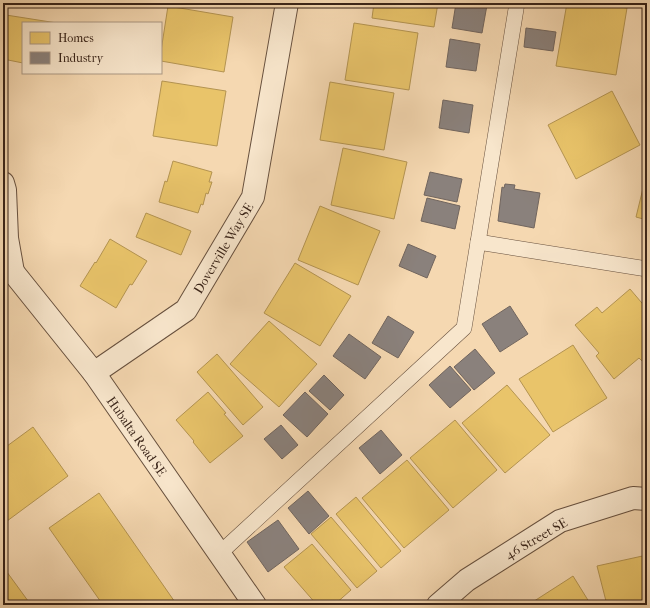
<svg xmlns="http://www.w3.org/2000/svg" width="650" height="608" viewBox="0 0 650 608" font-family="'IM FELL French Canon',serif">
	<style>
		.homes { fill: #e9c46a; stroke: #b49451 }
		.industry { fill: #8a817c; stroke: #71655e }
		.lines { fill: none; stroke-linecap: round; stroke-linejoin: round }
		.service-casing { stroke: #67503e; stroke-width: 16 }
		.minor-casing { stroke: #67503e; stroke-width: 24 }
		.service { stroke: #f8e6cc; stroke-width: 15 }
		.minor { stroke: #f8e6cc; stroke-width: 22 }
		.labels { text-anchor: middle; stroke-width: 4; stroke-linejoin: round; paint-order: stroke }
		.street-label { font-size: 13px; fill: #382318; stroke: #f8e6cc }
	</style>
	<rect width="100%" height="100%" fill="#f5d8b1"/>
	<filter id="stains"><feTurbulence type="fractalNoise" baseFrequency=".005" numOctaves="4"/><feColorMatrix values="0 0 0 0 .2 0 0 0 0 .09 0 0 0 0 .02 0 0 0 .5 -.17"/></filter>
	<radialGradient id="worn" r=".72"><stop offset=".6" stop-color="#630" stop-opacity="0"/><stop offset="1" stop-color="#630" stop-opacity=".3"/></radialGradient>
	<g class="homes">
		<path d="M 374,3 L 438,3 L 434,27 L 372,18 Z"/>
		<path d="M 567,3 L 594,3 L 627,8 L 616,75 L 556,66 Z"/>
		<path d="M 168,6 L 233,17 L 224,72 L 161,61 L 161,51 Z"/>
		<path d="M 3,9 L 6,10 L 6,15 L 57,23 L 23,23 L 23,63 L 3,59 Z"/>
		<path d="M 354,23 L 418,33 L 409,90 L 345,80 Z"/>
		<path d="M 162,81 L 226,91 L 217,146 L 153,136 Z"/>
		<path d="M 330,82 L 394,93 L 384,150 L 320,140 Z"/>
		<path d="M 612,91 L 640,145 L 576,179 L 548,125 Z"/>
		<path d="M 343,148 L 407,162 L 394,219 L 331,205 Z"/>
		<path d="M 173,161 L 212,172 L 209,182 L 212,182 L 208,194 L 206,193 L 203,205 L 201,204 L 198,213 L 159,202 L 165,181 L 167,182 Z"/>
		<path d="M 647,172 L 647,220 L 636,217 Z"/>
		<path d="M 320,206 L 380,231 L 358,285 L 298,260 Z"/>
		<path d="M 146,213 L 191,231 L 181,255 L 136,237 Z"/>
		<path d="M 110,239 L 147,261 L 132,285 L 130,284 L 116,308 L 80,286 L 95,262 L 96,263 Z"/>
		<path d="M 295,263 L 351,296 L 320,346 L 264,313 Z"/>
		<path d="M 630,289 L 647,309 L 647,312 L 643,316 L 647,321 L 647,360 L 644,363 L 639,358 L 614,379 L 596,356 L 599,353 L 575,325 L 597,307 L 602,313 Z"/>
		<path d="M 269,321 L 317,364 L 279,407 L 230,364 Z"/>
		<path d="M 573,345 L 607,398 L 553,432 L 519,379 Z"/>
		<path d="M 217,354 L 263,407 L 243,425 L 197,372 Z"/>
		<path d="M 507,385 L 550,435 L 505,473 L 462,423 Z"/>
		<path d="M 208,392 L 226,413 L 224,414 L 243,436 L 210,463 L 193,442 L 194,441 L 176,420 Z"/>
		<path d="M 455,420 L 497,470 L 453,508 L 410,458 Z"/>
		<path d="M 33,427 L 68,476 L 3,524 L 3,449 Z"/>
		<path d="M 407,460 L 449,510 L 404,548 L 362,498 Z"/>
		<path d="M 99,493 L 177,605 L 103,605 L 49,528 Z"/>
		<path d="M 356,497 L 401,551 L 381,568 L 336,514 Z"/>
		<path d="M 331,517 L 377,571 L 357,588 L 311,534 Z"/>
		<path d="M 312,544 L 351,590 L 334,605 L 317,605 L 284,567 Z"/>
		<path d="M 647,555 L 647,605 L 607,605 L 597,566 Z"/>
		<path d="M 4,568 L 31,605 L 3,605 L 3,569 Z"/>
		<path d="M 573,576 L 591,605 L 528,605 L 567,580 Z"/>
	</g>
	<g class="industry">
		<path d="M 456,3 L 477,3 L 487,5 L 482,33 L 452,28 Z"/>
		<path d="M 526,28 L 556,32 L 553,51 L 524,47 Z"/>
		<path d="M 450,39 L 480,44 L 476,71 L 446,67 Z"/>
		<path d="M 443,100 L 473,105 L 469,133 L 439,128 Z"/>
		<path d="M 430,172 L 462,179 L 457,202 L 424,195 Z"/>
		<path d="M 505,184 L 515,185 L 514,189 L 540,193 L 534,228 L 498,221 L 502,187 L 504,188 Z"/>
		<path d="M 427,198 L 460,206 L 455,229 L 421,221 Z"/>
		<path d="M 408,244 L 436,256 L 427,278 L 399,266 Z"/>
		<path d="M 510,306 L 528,334 L 500,352 L 482,324 Z"/>
		<path d="M 388,316 L 414,332 L 398,358 L 372,343 Z"/>
		<path d="M 349,334 L 381,357 L 365,379 L 333,356 Z"/>
		<path d="M 475,349 L 495,373 L 474,390 L 454,367 Z"/>
		<path d="M 450,366 L 471,390 L 450,408 L 429,385 Z"/>
		<path d="M 324,375 L 344,395 L 330,410 L 309,391 Z"/>
		<path d="M 305,392 L 328,414 L 307,437 L 283,415 Z"/>
		<path d="M 281,425 L 298,445 L 282,459 L 264,439 Z"/>
		<path d="M 381,430 L 402,455 L 380,474 L 359,448 Z"/>
		<path d="M 308,491 L 329,516 L 309,534 L 288,508 Z"/>
		<path d="M 278,520 L 299,549 L 268,572 L 247,542 Z"/>
	</g>
	<g class="lines">
		<g class="service-casing">
			<g id="service">
				<path d="M 478,242 L 647,269"/>
				<path d="M 219,554 L 464,328 L 517,3"/>
			</g>
		</g>
		<g class="minor-casing">
			<g id="minor">
				<path d="M 3,183 L 5,190 L 7,238 L 13,272"/>
				<path d="M 3,267 L 13,272 L 94,373 L 255,605"/>
				<path d="M 94,373 L 186,310 L 253,197 L 287,3"/>
				<path d="M 438,605 L 467,580 L 560,521 L 633,498 L 647,499"/>
			</g>
		</g>
		<use href="#service" class="service"/>
		<use href="#minor" class="minor"/>
	</g>
	<g class="labels">
		<g class="street-label">
			<text transform="translate(223 248) rotate(-59)" y="5">Doverville Way SE</text>
			<text transform="translate(137 436) rotate(55)" y="5">Hubalta Road SE</text>
			<text transform="translate(536 538) rotate(-30)" y="5">46 Street SE</text>
		</g>
	</g>
	<rect width="650" height="608" fill="none" stroke="#f5d8b1" stroke-width="16"/>
	<rect x="4" y="4" width="642" height="600" fill="none" stroke="#382318" stroke-width="2"/>
	<rect x="8" y="8" width="634" height="592" fill="none" stroke="#382318"/>
	<rect x="22" y="22" width="140" height="52" fill="#f8e6cc" stroke="#ab9884"/>
	<rect x="30" y="32" width="20" height="12" fill="#e9c46a" stroke="#ab9884"/>
	<text x="58" y="42" font-size="12" fill="#382318">Homes</text>
	<rect x="30" y="52" width="20" height="12" fill="#8a817c" stroke="#ab9884"/>
	<text x="58" y="62" font-size="12" fill="#382318">Industry</text>
	<rect width="100%" height="100%" filter="url(#stains)"/>
	<rect width="100%" height="100%" fill="url(#worn)"/>
</svg>
